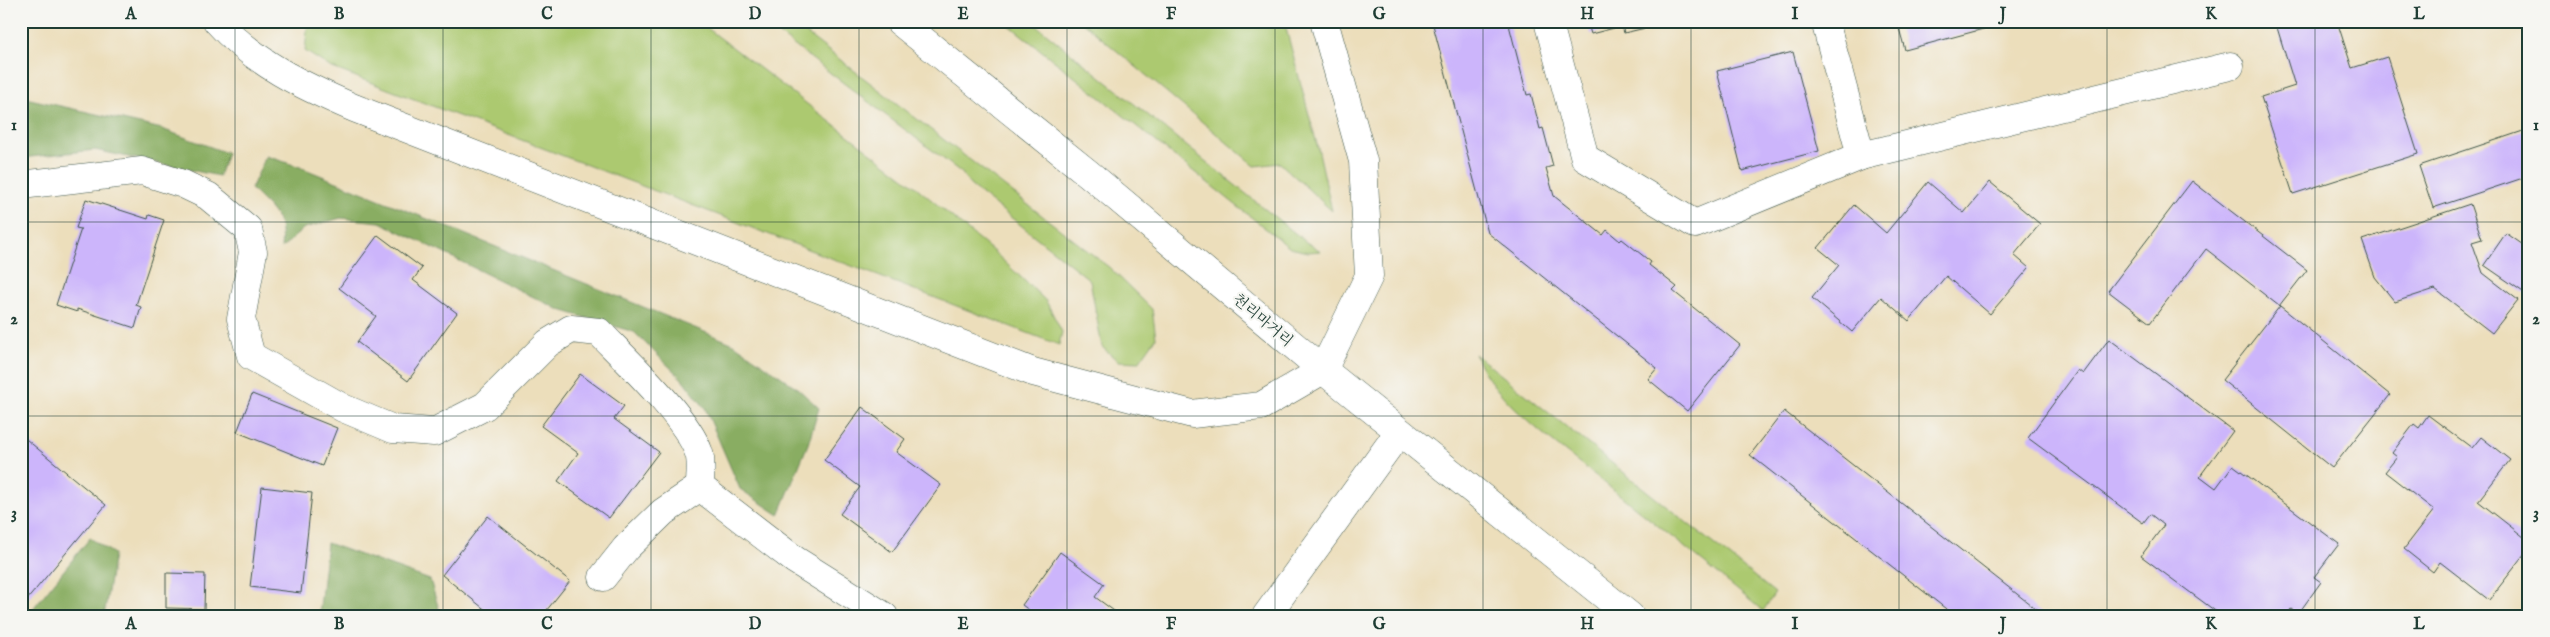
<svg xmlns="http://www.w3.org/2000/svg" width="2550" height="637" viewBox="0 0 2550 637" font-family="'IM FELL English','Noto Serif KR',serif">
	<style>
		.green { fill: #acc96f; stroke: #668352 }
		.forest { fill: #89ad62; stroke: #54754b }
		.building { fill: #ccb5fb }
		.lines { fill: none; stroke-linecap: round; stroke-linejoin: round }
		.minor-casing { stroke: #3e5548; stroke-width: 29 }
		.primary-casing { stroke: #3e5548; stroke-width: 29 }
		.trunk-casing { stroke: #3e5548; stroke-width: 29 }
		.minor { stroke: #fff; stroke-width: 28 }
		.primary { stroke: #fff; stroke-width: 28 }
		.trunk { stroke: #fff; stroke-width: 28 }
		.grid { fill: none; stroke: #1f3d34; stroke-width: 1; stroke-opacity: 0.55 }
		.labels { text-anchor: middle; stroke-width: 4.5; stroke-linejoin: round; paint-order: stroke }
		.street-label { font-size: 15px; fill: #1f3d34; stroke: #f6f6f2 }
		.neatline { fill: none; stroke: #1f3d34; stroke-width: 2 }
		.grid-label { font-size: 16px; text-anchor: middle; font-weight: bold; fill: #1f3d34 }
	</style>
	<rect width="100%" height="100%" fill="#f6f6f2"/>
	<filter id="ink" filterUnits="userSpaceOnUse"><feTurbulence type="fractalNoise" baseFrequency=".02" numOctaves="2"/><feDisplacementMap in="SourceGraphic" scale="10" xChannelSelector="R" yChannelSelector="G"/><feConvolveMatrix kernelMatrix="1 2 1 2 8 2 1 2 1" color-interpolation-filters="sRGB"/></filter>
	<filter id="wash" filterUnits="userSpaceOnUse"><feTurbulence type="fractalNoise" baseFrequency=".0096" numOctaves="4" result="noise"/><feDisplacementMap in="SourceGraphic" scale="20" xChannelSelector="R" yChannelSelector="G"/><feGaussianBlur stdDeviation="1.12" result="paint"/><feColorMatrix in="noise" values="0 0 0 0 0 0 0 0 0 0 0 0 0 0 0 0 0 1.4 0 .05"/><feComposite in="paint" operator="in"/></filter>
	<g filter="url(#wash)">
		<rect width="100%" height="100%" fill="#ecdebb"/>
		<g class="green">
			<path d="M 308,21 L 698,21 L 916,187 L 994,252 L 1046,301 L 1062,332 L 1059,345 L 330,67 L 305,51 Z"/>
			<path d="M 772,21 L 790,21 L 1110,268 L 1152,309 L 1156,338 L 1139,362 L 1118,361 L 1102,347 L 1090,280 L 970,185 L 962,173 L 775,31 Z"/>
			<path d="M 1004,21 L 1031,21 L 1306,242 L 1321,251 L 1308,252 L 1290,248 Z"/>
			<path d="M 1081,21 L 1284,21 L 1319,152 L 1332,211 L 1280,163 L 1255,166 Z"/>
			<path d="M 1475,354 L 1775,593 L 1763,611 C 1711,568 1658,526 1606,484 C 1566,451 1493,402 1475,354 Z"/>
		</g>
		<g class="forest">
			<path d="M 21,97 L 162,129 L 227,153 L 219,176 L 95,150 L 21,158 Z"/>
			<path d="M 266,156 L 300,167 L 734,344 L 796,387 L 819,408 L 808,444 L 779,515 L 740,489 L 705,408 L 683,380 L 634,332 L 560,310 L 380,222 L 341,218 L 304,228 L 281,249 C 284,217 273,211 251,189 Z"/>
			<path d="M 90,538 L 114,554 L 104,616 L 27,616 Z"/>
			<path d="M 327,543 L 430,580 L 441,616 L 319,616 Z"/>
		</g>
		<g id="blocks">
			<g class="building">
				<path d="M 1432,21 L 1508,21 L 1527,95 L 1531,94 L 1540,129 L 1543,128 L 1553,166 L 1546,168 L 1554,196 L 1603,235 L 1607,230 L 1620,241 L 1622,239 L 1651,262 L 1649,265 L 1677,287 L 1673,291 L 1740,345 L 1687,411 L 1648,379 L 1657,368 L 1488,233 Z"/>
				<path d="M 1587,21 L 1670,21 L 1671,22 L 1624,33 L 1622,26 L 1591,34 Z"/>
				<path d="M 1897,21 L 1986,21 L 1987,28 L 1905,50 Z"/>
				<path d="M 2275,21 L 2337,21 L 2352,68 L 2387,57 L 2418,154 L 2293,194 L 2261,97 L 2295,86 Z"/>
				<path d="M 1793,52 L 1819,151 L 1742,171 L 1717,71 Z"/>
				<path d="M 2529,129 L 2529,176 L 2433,208 L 2419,166 Z"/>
				<path d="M 2192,181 L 2307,270 L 2279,306 L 2206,249 L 2150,323 L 2108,291 Z"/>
				<path d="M 1928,182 L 1964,213 L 1990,182 L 2040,224 L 2014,255 L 2029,268 L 1990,314 L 1946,276 L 1909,321 L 1881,297 L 1852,332 L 1812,298 L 1839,265 L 1818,248 L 1854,205 L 1886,233 Z"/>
				<path d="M 86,199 L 148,219 L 149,215 L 164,220 L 136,305 L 141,307 L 135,328 L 77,309 L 77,312 L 56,305 L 81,229 L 76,228 Z"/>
				<path d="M 2470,204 L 2482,239 L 2472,242 L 2483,273 L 2518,300 L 2492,333 L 2435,289 L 2395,302 L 2375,277 L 2362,240 Z"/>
				<path d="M 2506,233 L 2529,249 L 2529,296 L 2484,265 Z"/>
				<path d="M 378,235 L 422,268 L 413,280 L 457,313 L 408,381 L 357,342 L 376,316 L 339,288 Z"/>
				<path d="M 2280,306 L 2390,395 L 2332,468 L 2222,380 Z"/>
				<path d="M 2109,339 L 2233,431 L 2200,476 L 2216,488 L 2233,465 L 2339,544 L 2314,577 L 2321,582 L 2298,614 L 2291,609 L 2286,616 L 2222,616 L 2141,556 L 2164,525 L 2150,514 L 2143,523 L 2028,438 L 2078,370 L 2083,374 Z"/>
				<path d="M 580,374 L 624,406 L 614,419 L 659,452 L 609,518 L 558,481 L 578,453 L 541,426 Z"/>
				<path d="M 252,394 L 337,428 L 322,466 L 237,432 Z"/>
				<path d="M 862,407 L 905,439 L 896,452 L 941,485 L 892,552 L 840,514 L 860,487 L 824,460 Z"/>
				<path d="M 1784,411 L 2045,616 L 1955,616 L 1750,455 Z"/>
				<path d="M 2428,415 L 2472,448 L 2481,437 L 2510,460 L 2478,501 L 2529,541 L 2529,549 L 2489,600 L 2440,562 L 2433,572 L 2404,549 L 2434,510 L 2385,472 L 2397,457 L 2392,453 L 2414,424 L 2419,428 Z"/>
				<path d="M 21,435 L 106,505 L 21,607 Z"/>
				<path d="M 262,487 L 312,493 L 301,593 L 250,587 Z"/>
				<path d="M 488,516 L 570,581 L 542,616 L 493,616 L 442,575 Z"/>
				<path d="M 1060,552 L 1104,584 L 1095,597 L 1121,616 L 1037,616 L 1022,605 Z"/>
				<path d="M 166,573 L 205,574 L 204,609 L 166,608 Z"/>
			</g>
		</g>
	</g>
	<g filter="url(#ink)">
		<use href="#blocks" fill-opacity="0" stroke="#3e5548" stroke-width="1"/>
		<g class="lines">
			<g class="minor-casing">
				<g id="minor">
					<path d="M 1548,21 L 1585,158 L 1695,224 L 1861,156 L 2230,66"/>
					<path d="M 1825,21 L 1861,156"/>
					<path d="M 21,185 L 142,171 L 183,184 L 208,196 L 248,229 L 253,252 L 241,319 L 251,356 L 343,408 L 393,429 L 434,432 L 485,406 L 548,343 L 571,329 L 599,332 C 627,361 686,416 699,453 C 702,462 700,477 700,487 L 795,560 L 884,616"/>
					<path d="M 603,577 L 626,548 L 663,512 L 700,487"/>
					<path d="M 1266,616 L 1399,432"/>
				</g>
			</g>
			<g class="primary-casing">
				<path id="primary" d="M 1323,370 L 1630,616"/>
			</g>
			<g class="trunk-casing">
				<g id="trunk">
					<path d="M 217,21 C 254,63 303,86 354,108 L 1033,372 L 1192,414 L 1261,406 L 1323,370 L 1369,276 L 1363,161 L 1324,21"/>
					<path d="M 899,21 L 1089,174 L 1323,370"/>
				</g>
			</g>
			<use href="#minor" class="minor"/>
			<use href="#primary" class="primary"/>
			<use href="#trunk" class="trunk"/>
		</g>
	</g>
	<path class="grid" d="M 235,21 L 235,616M 443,21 L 443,616M 651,21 L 651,616M 859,21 L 859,616M 1067,21 L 1067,616M 1275,21 L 1275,616M 1483,21 L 1483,616M 1691,21 L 1691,616M 1899,21 L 1899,616M 2107,21 L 2107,616M 2315,21 L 2315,616M 21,222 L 2529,222M 21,416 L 2529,416"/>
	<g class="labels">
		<g class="street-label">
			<text transform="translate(1263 320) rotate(40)" y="5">천리마거리</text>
		</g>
	</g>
	<rect width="2550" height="637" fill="none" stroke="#f6f6f2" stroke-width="55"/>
	<rect x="28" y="28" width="2494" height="582" class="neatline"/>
	<g class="grid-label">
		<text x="131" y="19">A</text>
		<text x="339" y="19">B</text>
		<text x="547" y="19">C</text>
		<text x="755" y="19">D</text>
		<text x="963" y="19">E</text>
		<text x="1171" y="19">F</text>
		<text x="1379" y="19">G</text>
		<text x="1587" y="19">H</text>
		<text x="1795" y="19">I</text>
		<text x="2003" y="19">J</text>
		<text x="2211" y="19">K</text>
		<text x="2419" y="19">L</text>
		<text x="14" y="130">1</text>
		<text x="2536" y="130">1</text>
		<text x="14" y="324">2</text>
		<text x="2536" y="324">2</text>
		<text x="14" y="518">3</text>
		<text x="2536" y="518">3</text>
		<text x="131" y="629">A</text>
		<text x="339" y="629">B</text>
		<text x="547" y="629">C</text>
		<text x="755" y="629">D</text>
		<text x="963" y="629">E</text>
		<text x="1171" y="629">F</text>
		<text x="1379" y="629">G</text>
		<text x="1587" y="629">H</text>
		<text x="1795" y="629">I</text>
		<text x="2003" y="629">J</text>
		<text x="2211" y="629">K</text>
		<text x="2419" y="629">L</text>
	</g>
</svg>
